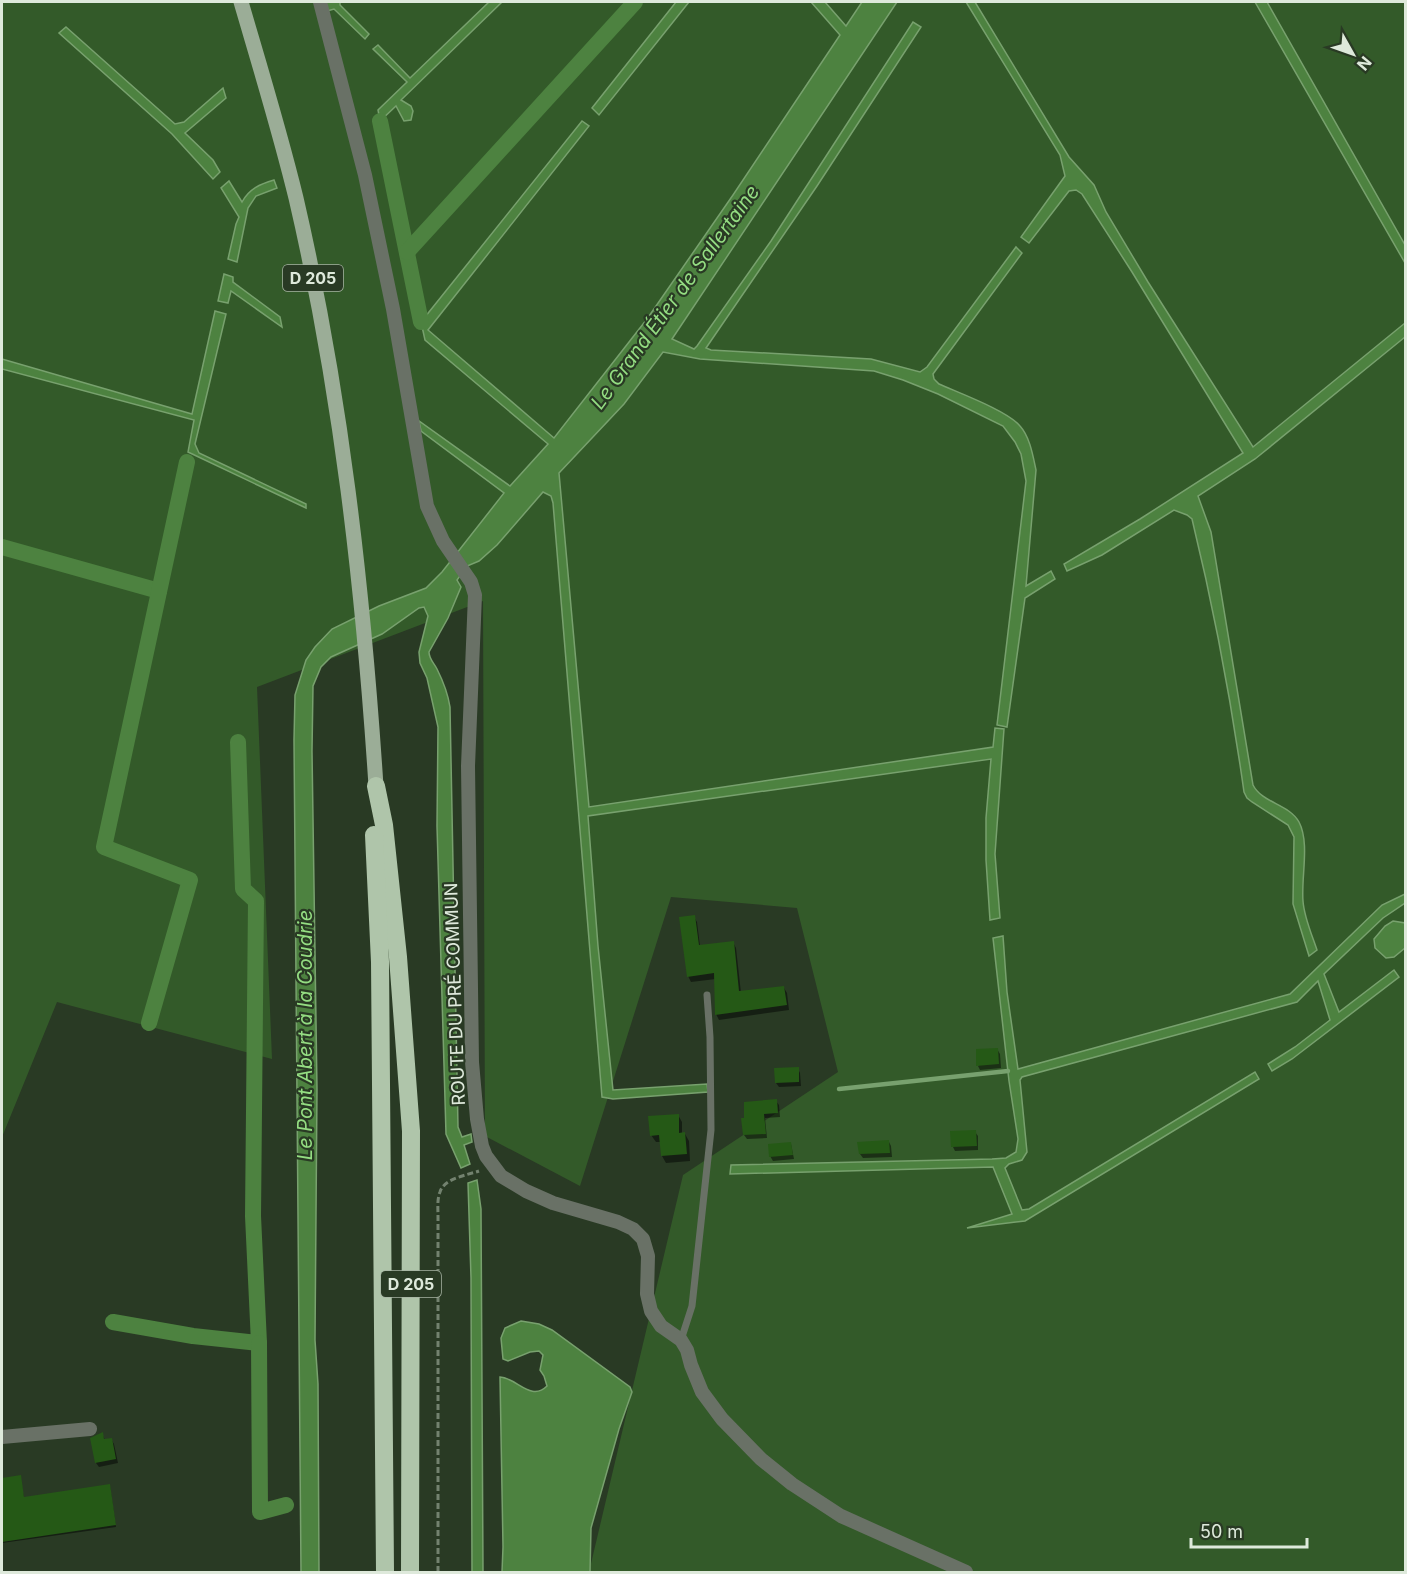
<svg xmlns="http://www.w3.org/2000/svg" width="1407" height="1574" viewBox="0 0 1407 1574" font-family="Inter,sans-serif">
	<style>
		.green { fill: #335a29 }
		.water { fill: #4d8240; stroke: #78a16e; stroke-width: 1.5 }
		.shadow { fill: #0007 }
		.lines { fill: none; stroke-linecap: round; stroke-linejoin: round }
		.stream { stroke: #78a16e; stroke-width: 4.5 }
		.canal { stroke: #4d8240; stroke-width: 16 }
		.building { fill: #255916 }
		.path { stroke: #73826f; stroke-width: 3; stroke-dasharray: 6 3; stroke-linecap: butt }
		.lane { stroke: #697166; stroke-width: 7 }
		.street { stroke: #697166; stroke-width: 14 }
		.primary { stroke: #9bad97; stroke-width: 15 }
		.highway { stroke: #afc5aa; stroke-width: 18 }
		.labels { text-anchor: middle; stroke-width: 4.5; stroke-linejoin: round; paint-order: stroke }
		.shield { fill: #293a24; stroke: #a8b4a4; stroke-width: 1.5 }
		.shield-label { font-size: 16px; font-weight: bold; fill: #dee9db }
		.street-label { font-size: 18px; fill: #dee9db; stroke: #293a24 }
		.water-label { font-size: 20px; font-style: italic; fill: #94dd82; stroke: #293a24 }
	</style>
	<rect width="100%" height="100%" fill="#293a24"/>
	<path class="green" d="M 2,2 L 1405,2 L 1405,1572 L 589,1572 L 683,1175 L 838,1072 L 797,908 L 671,897 L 580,1186 L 485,1136 L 483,601 L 257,687 L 272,1059 L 57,1002 L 2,1137 Z"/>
	<g class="water">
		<path d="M 325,2 L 340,2 L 340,5 L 369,34 L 365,39 L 334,9 L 327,11 Z"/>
		<path d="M 489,2 L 502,2 L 401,100 L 411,106 L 413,111 L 411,120 L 404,121 L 396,106 L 380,121 L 378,110 L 407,82 L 373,49 L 378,45 L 410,78 Z"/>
		<path d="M 676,2 L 689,2 L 599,115 L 592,108 Z"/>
		<path d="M 811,2 L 825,2 L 846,26 L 862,2 L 897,2 L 672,339 L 694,349 L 697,346 L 771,241 L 913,22 L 921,27 L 817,186 L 706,348 L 711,350 L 871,359 L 920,372 L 927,367 L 1016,247 L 1022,253 L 933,374 L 934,379 L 939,384 C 959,393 1008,411 1020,426 C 1030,437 1033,456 1036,470 L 1026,586 L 1051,571 L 1055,579 L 1025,598 L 1007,727 L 997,725 L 1026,481 L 1021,454 L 1015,442 L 1003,426 L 938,394 L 903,380 L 874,371 L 700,359 L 663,352 L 624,404 L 559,473 L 589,807 L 993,747 L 995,728 L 1004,729 L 995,854 L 1000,918 L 990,920 L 986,860 L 986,818 L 991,759 L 588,816 L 598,946 L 613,1090 L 707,1084 L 708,1092 L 613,1099 L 602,1097 L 553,503 L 551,496 L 543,492 L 497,545 L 479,561 L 467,566 L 457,580 L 461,587 L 448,618 L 429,652 C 429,659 434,663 437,669 C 443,681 448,694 450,707 L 458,1127 L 462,1137 L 471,1134 L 472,1142 L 464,1145 L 470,1164 L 461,1168 L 446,1134 L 437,826 L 438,727 L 427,678 L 420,663 L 419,652 L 428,616 L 424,607 L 419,608 L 382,634 L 331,657 L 321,667 L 313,686 L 312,751 L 317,1089 L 315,1340 L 318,1384 L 319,1572 L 301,1572 L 294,740 L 295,695 L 306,660 L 315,647 L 332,629 L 379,606 L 426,588 L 442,572 L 504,493 L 421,431 L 419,421 L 510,486 L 548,444 L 425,340 L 421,322 L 582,121 L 589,126 L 428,330 L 554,438 L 647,319 L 733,195 L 840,35 Z"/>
		<path d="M 966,2 L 975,2 L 1069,157 L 1094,185 L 1106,212 L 1148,282 L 1253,447 L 1405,323 L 1405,337 L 1255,459 L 1198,496 L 1211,532 L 1253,785 C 1262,803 1289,804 1299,822 C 1310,843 1301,877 1303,901 C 1304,917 1312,935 1317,950 L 1309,956 L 1293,904 L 1294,837 L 1288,825 L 1252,802 L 1247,798 L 1244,792 C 1231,700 1214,609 1192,519 L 1187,515 L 1174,510 L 1102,555 L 1067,571 L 1064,564 L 1140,519 L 1243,453 L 1132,272 L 1082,194 L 1076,190 L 1069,191 L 1029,243 L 1021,237 L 1065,176 L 1060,155 Z"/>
		<path d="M 1255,2 L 1267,2 L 1405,245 L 1405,263 Z"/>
		<path d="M 66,27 L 175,124 L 184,122 L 223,88 L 226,98 L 185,133 L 213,160 L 220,172 L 213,179 L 172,134 L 59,33 Z"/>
		<path d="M 274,180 L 277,188 L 256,196 L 248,208 L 237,262 L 228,259 L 236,224 L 239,217 L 221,188 L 229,181 L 242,202 C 249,189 260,184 274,180 Z"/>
		<path d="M 224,274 L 233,277 L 233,282 L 280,317 L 282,327 L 231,291 L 228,303 L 218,301 Z"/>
		<path d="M 215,311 L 226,314 L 195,444 L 199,453 L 306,504 L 306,508 L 188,452 L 194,420 L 2,369 L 2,359 L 192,414 Z"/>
		<path d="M 1405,894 L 1405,903 L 1383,918 L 1324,974 L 1339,1012 L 1394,970 L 1399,977 L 1292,1059 L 1272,1071 L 1268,1064 L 1295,1047 L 1330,1020 L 1318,981 L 1297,1002 L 1022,1077 L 1020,1080 L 1027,1152 L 1022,1160 L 1009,1164 L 1005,1168 L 1022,1210 L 1029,1209 L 1255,1072 L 1259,1079 L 1025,1221 L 967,1228 L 1012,1214 L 993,1167 L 730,1174 L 731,1165 L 992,1159 L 1006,1158 L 1016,1152 L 1018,1139 L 1009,1081 L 993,938 L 1003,936 L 1007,992 L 1018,1069 L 1290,994 L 1382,905 Z"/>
		<path d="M 1393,921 L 1405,923 L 1405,948 L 1394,957 L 1386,958 L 1375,948 L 1374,939 L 1385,926 Z"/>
		<path d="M 477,1180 L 481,1209 L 483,1572 L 472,1572 L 471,1278 L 468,1183 Z"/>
		<path d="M 521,1321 L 539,1324 L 552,1330 L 630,1387 L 632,1392 L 619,1429 L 591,1528 L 590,1572 L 502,1572 L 503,1547 L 500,1377 C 517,1378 531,1402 547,1386 L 544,1376 L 540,1370 L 543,1355 L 539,1351 L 530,1352 L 508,1361 L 503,1359 L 501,1338 L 505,1328 Z"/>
	</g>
	<g class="shadow">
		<path d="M 694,917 L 697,922 L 700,946 L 733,942 L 736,948 L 741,993 L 784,988 L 787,993 L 789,1010 L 719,1020 L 716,1014 L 716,979 L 691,982 L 688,976 Z"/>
		<path d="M 997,1049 L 1000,1054 L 1001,1068 L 980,1070 L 978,1066 Z"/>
		<path d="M 798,1069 L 800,1073 L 801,1086 L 779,1087 L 776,1083 Z"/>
		<path d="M 776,1101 L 779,1105 L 780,1117 L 765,1118 L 767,1138 L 747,1139 L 744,1135 Z"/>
		<path d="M 678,1115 L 682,1122 L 682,1134 L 685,1134 L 689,1141 L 690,1161 L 666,1163 L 662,1156 L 661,1142 L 656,1142 L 651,1135 Z"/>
		<path d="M 975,1132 L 978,1136 L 978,1150 L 955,1151 L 953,1147 Z"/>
		<path d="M 889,1142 L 891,1146 L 892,1157 L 863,1158 L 860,1154 L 859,1143 Z"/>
		<path d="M 791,1144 L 794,1159 L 773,1161 L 770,1156 Z"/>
		<path d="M 102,1434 L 105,1440 L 111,1439 L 114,1444 L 118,1463 L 99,1467 L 96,1463 Z"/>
		<path d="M 20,1477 L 24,1498 L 110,1487 L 116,1527 L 2,1543 L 2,1480 Z"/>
	</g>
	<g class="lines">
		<path class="stream" d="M 839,1089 L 1008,1071"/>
		<g class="canal">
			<path d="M 380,121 L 421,322"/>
			<path d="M 407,252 L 635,2"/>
			<path d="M 2,547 L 159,591"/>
			<path d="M 149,1023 L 190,880 L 104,847 L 187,462"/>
			<path d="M 113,1322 L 193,1336 L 259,1343 L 253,1216 L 256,901 L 243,889 L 238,742"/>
			<path d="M 259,1343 L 260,1512 L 286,1505"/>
		</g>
	</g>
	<g class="building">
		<path d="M 695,915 L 699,945 L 734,941 L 739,991 L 784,986 L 787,1005 L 715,1015 L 714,973 L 687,977 L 679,917 Z"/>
		<path d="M 998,1048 L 999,1064 L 976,1066 L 976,1049 Z"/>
		<path d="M 799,1067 L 799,1082 L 775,1083 L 774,1068 Z"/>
		<path d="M 777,1099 L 778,1113 L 764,1114 L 766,1134 L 743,1135 L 741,1118 L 744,1118 L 744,1102 Z"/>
		<path d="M 679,1114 L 679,1133 L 685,1132 L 687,1154 L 661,1156 L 659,1135 L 650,1136 L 648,1116 Z"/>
		<path d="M 976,1130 L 977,1146 L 951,1147 L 950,1131 Z"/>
		<path d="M 889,1140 L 890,1153 L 859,1154 L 857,1142 Z"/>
		<path d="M 791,1142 L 793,1155 L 769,1157 L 768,1144 Z"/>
		<path d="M 103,1432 L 104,1439 L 112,1438 L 116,1459 L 95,1463 L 90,1438 Z"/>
		<path d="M 21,1475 L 24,1497 L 110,1484 L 116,1525 L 2,1542 L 2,1478 Z"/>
	</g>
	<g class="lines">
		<path class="path" d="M 438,1572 L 438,1217 C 438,1209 437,1199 440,1192 C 444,1178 468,1175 479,1171"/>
		<path class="lane" d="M 681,1340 L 692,1306 L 711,1130 L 710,1037 L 707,995"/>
		<g class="street">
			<path d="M 320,2 L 365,175 L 393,309 L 427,506 L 443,541 L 471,582 L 475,595 L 468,766 L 472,1062 L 477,1119 L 482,1146 L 486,1156 L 501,1176 L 526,1191 L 553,1203 L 618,1222 L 633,1229 L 643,1239 L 648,1256 L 647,1294 L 651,1311 L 661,1326 L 681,1340 L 687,1350 L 691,1365 L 702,1392 L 722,1419 L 761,1459 L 792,1484 L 841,1516 L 966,1572"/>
			<path d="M 2,1437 L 90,1429"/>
		</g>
		<path class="primary" d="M 241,2 C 260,67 280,132 296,198 C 341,392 363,587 376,786"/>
		<g class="highway">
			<path d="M 376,786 L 384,825 L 398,957 L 411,1131 L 410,1572"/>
			<path d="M 374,835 L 380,962 L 385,1572"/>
		</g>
	</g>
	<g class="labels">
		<g class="shield">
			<rect x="283" y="265" width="60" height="26" rx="4.5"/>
			<rect x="381" y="1271" width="60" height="26" rx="4.5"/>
		</g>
		<g class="shield-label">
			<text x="313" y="284">D 205</text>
			<text x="411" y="1290">D 205</text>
		</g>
		<g class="street-label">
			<text transform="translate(455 994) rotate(-92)" y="6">ROUTE DU PRÉ COMMUN</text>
		</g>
		<g class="water-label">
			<text transform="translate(675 297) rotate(-54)" y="7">Le Grand Étier de Sallertaine</text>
			<text transform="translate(305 1035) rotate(-90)" y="7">Le Pont Abert à la Coudrie</text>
		</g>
	</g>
	<rect width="1407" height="1574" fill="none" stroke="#dee9db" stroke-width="6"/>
	<g transform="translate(1353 54) rotate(130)" stroke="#293a24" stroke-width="4.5" paint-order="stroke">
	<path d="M0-4.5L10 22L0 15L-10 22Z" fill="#dee9db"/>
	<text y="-9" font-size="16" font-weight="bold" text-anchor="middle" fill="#dee9db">N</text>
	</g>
	<path d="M1191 1538v9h116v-9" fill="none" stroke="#dee9db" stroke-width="3"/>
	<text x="1200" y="1538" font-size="18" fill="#dee9db" stroke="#293a24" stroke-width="4.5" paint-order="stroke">50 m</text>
</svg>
